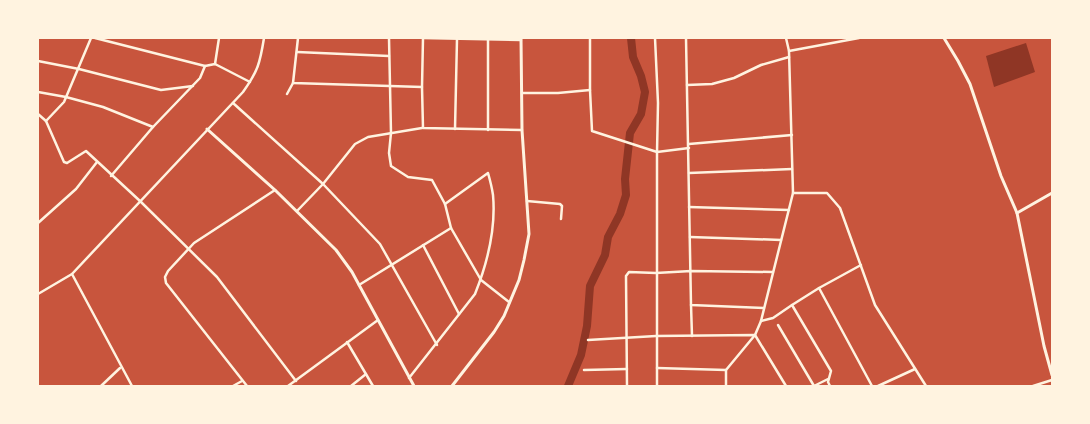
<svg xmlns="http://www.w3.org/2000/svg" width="1090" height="424" viewBox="0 0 1090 424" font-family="'Open Sans',sans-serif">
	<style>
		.water { fill: #8f3625 }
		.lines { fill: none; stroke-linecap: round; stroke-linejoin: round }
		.river { stroke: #8f3625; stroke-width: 8 }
		.minor { stroke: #fff3e0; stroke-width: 2.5 }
		.tertiary { stroke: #fff3e0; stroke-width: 3 }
	</style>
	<rect width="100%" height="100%" fill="#c8553d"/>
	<path class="water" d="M 1026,43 L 1035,72 L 994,87 L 986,56 Z"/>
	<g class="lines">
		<path class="river" d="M 568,386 L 581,355 L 587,326 L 590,286 L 605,255 L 608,237 L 620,214 L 626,195 L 625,179 L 630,133 L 641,114 L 645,92 L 641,76 L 633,57 L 631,38"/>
		<g class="minor">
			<path d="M 95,38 L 205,66 L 215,64 L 250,82"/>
			<path d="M 298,38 L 293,83 L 422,87 L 423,128 L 522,130"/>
			<path d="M 389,38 L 391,133 L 389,153 L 391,166 L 408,177 L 432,180 L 445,204 L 451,228 L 481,280 L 509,302"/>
			<path d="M 423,38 L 521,40"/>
			<path d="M 590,38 L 590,90 L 592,131 L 657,152 L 657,386"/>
			<path d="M 655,38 L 658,103 L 657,152 L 689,148"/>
			<path d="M 686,38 L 691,305 L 764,308"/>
			<path d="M 786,38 L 789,51 L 793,193"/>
			<path d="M 488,39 L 488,130"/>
			<path d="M 789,51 L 859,38"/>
			<path d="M 297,52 L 389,56"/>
			<path d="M 38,61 L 79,69 L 161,90 L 193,86"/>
			<path d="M 215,64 L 219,38"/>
			<path d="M 687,85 L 712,84 L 734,78 L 761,65 L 789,57"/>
			<path d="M 422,87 L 423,38"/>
			<path d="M 38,92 L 66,97 L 103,107 L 153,127"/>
			<path d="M 523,93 L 558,93 L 590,90"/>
			<path d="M 287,94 L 293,83"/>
			<path d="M 233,103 L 323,184 L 380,244 L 437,345"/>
			<path d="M 38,114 L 46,121 L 64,162 L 67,163 L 86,151 L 140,201 L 217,277 L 296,381"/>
			<path d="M 46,121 L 64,102 L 91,38"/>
			<path d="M 455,129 L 457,39"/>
			<path d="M 689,144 L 792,135"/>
			<path d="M 689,173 L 792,169"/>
			<path d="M 111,176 L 153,127 L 200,78 L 205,66"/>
			<path d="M 527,201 L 560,204 L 562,206 L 561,219"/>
			<path d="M 689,207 L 789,210"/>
			<path d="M 297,211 L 323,184 L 355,144 L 368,137 L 422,128"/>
			<path d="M 38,223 L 76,189 L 97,162"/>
			<path d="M 690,237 L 781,240"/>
			<path d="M 423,245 L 459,314"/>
			<path d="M 72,274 L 132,386"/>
			<path d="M 359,285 L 451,228"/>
			<path d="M 819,288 L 872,386"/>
			<path d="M 38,294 L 72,274 L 243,92 C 258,71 260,63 264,38"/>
			<path d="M 691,305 L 692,336"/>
			<path d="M 761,321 L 773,318 L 792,305"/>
			<path d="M 778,325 L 814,386"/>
			<path d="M 588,340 L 656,336 L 755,335 L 786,386"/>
			<path d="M 347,342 L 373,386"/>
			<path d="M 657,368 L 726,370"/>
			<path d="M 584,370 L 627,369"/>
			<path d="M 409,378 L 475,294 C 487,264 496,228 493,195 C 492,188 490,180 488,173 L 445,204"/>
			<path d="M 101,386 L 120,368"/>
			<path d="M 233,386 L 242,381"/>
			<path d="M 247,386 L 166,283 L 165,277 L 168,271 L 194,243 L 275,190"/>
			<path d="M 288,386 L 378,320"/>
			<path d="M 351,386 L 366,374"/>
			<path d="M 627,386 L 626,276 L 629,272 L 656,273 L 691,271 L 773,272"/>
			<path d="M 726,386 L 726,370 L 755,335 L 761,321 L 793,193 L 827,193 L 840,208 L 875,305 L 926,386"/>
			<path d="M 814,386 L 828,379"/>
			<path d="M 830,386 L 828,382 L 831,371 L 792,305 L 819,288 L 861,265"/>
			<path d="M 878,386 L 915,369"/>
			<path d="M 1033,386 L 1052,380"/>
		</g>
		<g class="tertiary">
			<path d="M 944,38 L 958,61 L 970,84 L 1001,176 L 1017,213 L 1044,346 L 1052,375"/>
			<path d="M 207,129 L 275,190 L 336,250 L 352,272 L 414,386"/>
			<path d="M 1017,213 L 1052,193"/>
			<path d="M 452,386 L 494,332 L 504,316 L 519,280 L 524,260 L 529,234 L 522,130 L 521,38"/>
		</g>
	</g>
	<rect width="1090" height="424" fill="none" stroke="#fff3e0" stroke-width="78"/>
</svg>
